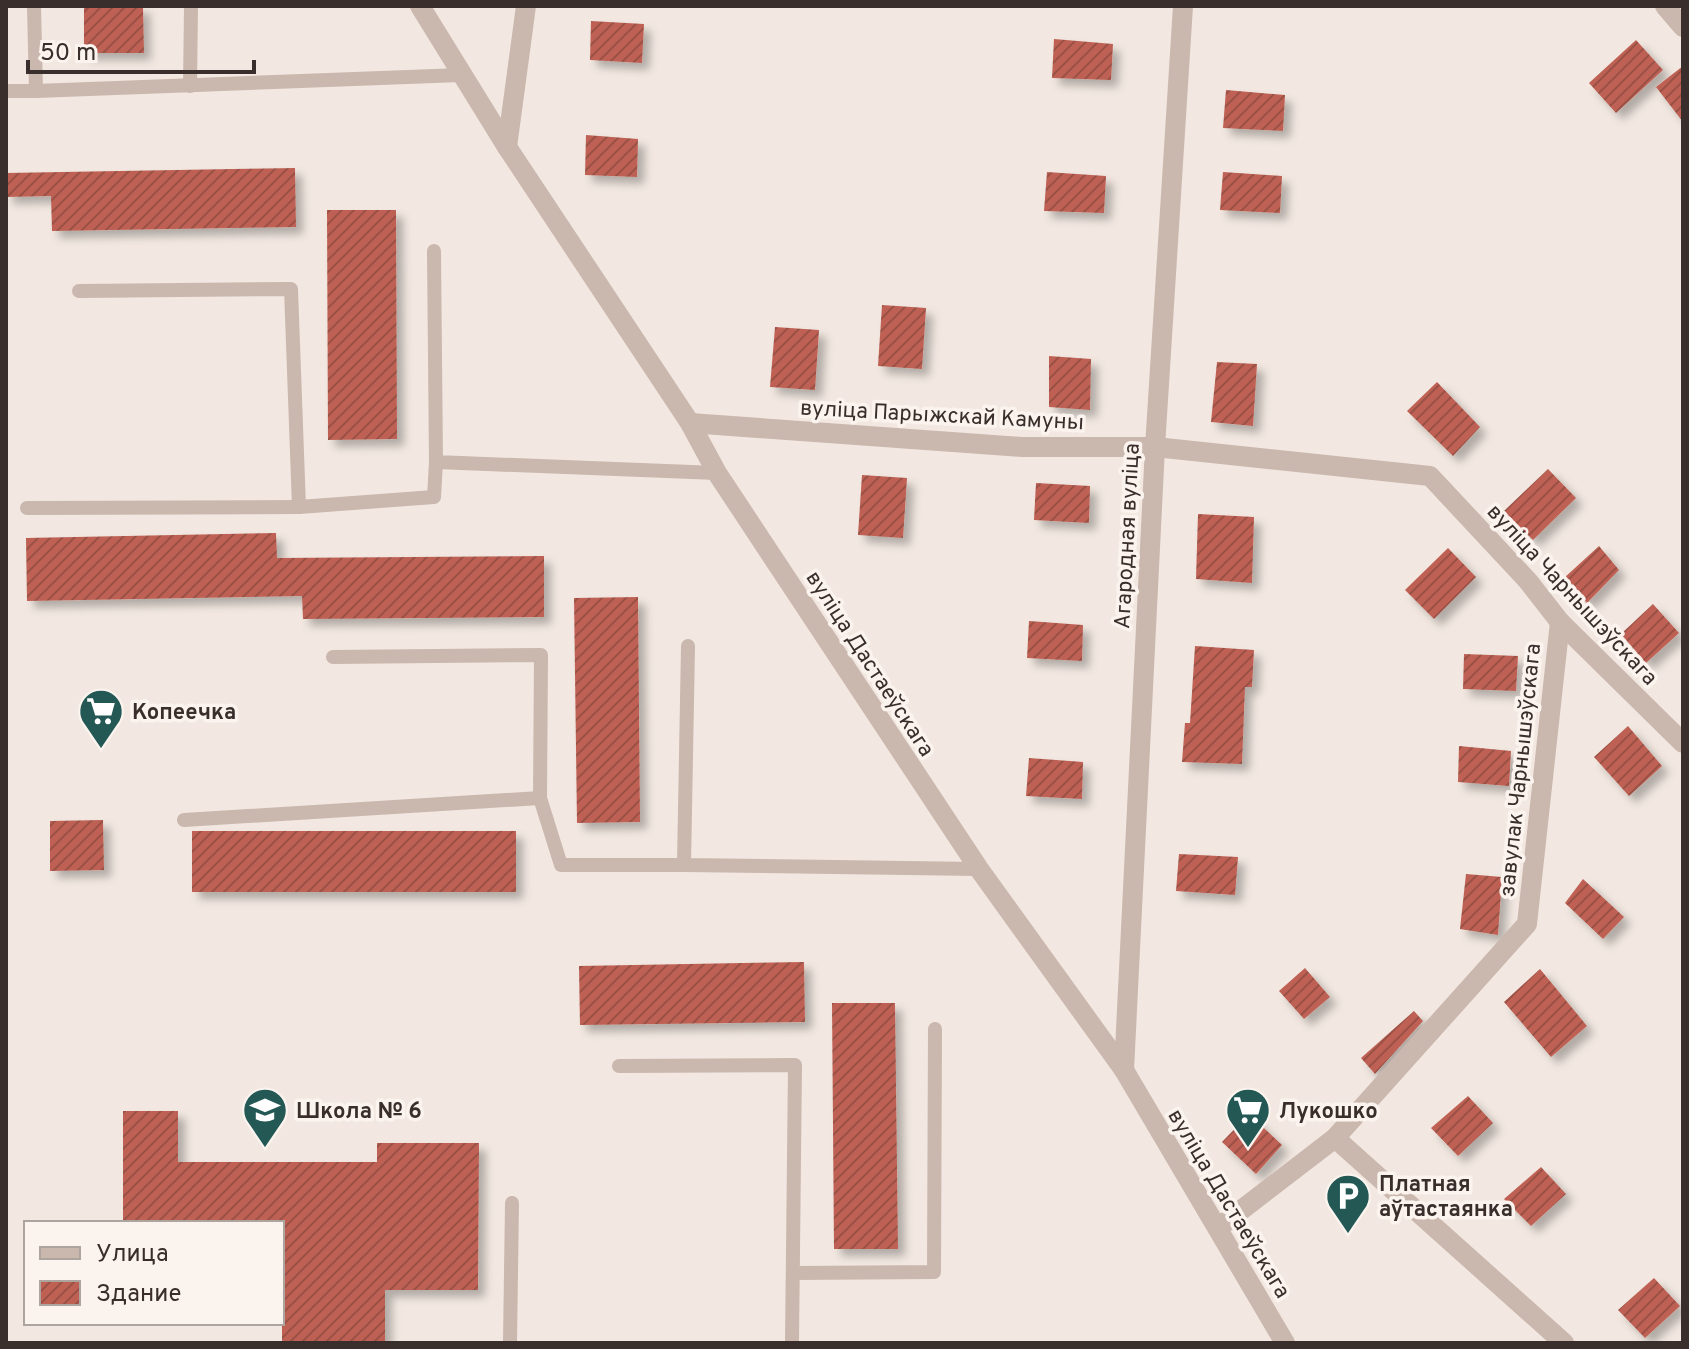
<svg xmlns="http://www.w3.org/2000/svg" width="1689" height="1349" viewBox="0 0 1689 1349" font-family="Overpass,sans-serif">
	<style>
		.building { fill: url(#building-hatch); filter: url(#shadow) }
		.lines { fill: none; stroke-linecap: round; stroke-linejoin: round }
		.service { stroke: #cab7ad; stroke-width: 14 }
		.minor { stroke: #cab7ad; stroke-width: 20 }
		.tertiary { stroke: #cab7ad; stroke-width: 20 }
		.labels { text-anchor: middle; stroke-width: 7; stroke-linejoin: round; paint-order: stroke }
		.street-label { font-size: 22px; fill: #392e2b; stroke: #faf3ee }
		.poi-label { font-size: 22px; font-weight: bold; fill: #392e2b; stroke: #faf3ee; text-anchor: start }
	</style>
	<defs>
		<pattern id="building-hatch" width="6" height="6" patternUnits="userSpaceOnUse" patternTransform="scale(2)"><rect width="6" height="6" fill="#be6153"/><path d="M-1 1l2-2M0 6l6-6M5 7l2-2" fill="none" stroke="#9b5045"/></pattern>
		<filter id="shadow"><feDropShadow dx="7" dy="7" stdDeviation="4" flood-color="#0004"/></filter>
	</defs>
	<rect width="100%" height="100%" fill="#f2e8e1"/>
	<g class="building">
		<path d="M 84,6 L 143,6 L 144,53 L 84,53 Z"/>
		<path d="M 591,21 L 644,24 L 642,63 L 590,60 Z"/>
		<path d="M 1054,39 L 1113,44 L 1111,80 L 1052,78 Z"/>
		<path d="M 1636,40 L 1663,70 L 1616,113 L 1589,83 Z"/>
		<path d="M 1683,66 L 1683,122 L 1656,87 Z"/>
		<path d="M 1226,90 L 1285,95 L 1283,131 L 1223,128 Z"/>
		<path d="M 586,135 L 638,139 L 637,177 L 585,175 Z"/>
		<path d="M 295,168 L 296,227 L 52,231 L 51,196 L 6,197 L 6,173 Z"/>
		<path d="M 1047,172 L 1106,176 L 1104,213 L 1044,211 Z"/>
		<path d="M 1223,172 L 1282,176 L 1280,213 L 1220,210 Z"/>
		<path d="M 327,210 L 396,210 L 397,439 L 328,440 Z"/>
		<path d="M 882,305 L 926,308 L 922,369 L 878,366 Z"/>
		<path d="M 775,327 L 819,330 L 815,390 L 770,387 Z"/>
		<path d="M 1049,356 L 1091,359 L 1090,410 L 1049,407 Z"/>
		<path d="M 1217,362 L 1257,364 L 1253,426 L 1211,422 Z"/>
		<path d="M 1437,382 L 1480,427 L 1453,456 L 1407,411 Z"/>
		<path d="M 1548,469 L 1576,498 L 1533,540 L 1504,511 Z"/>
		<path d="M 862,475 L 907,478 L 903,538 L 858,535 Z"/>
		<path d="M 1036,483 L 1090,486 L 1089,523 L 1034,520 Z"/>
		<path d="M 1198,514 L 1254,517 L 1252,583 L 1196,579 Z"/>
		<path d="M 276,533 L 277,558 L 544,556 L 544,617 L 303,619 L 302,596 L 27,601 L 26,538 Z"/>
		<path d="M 1599,546 L 1619,570 L 1587,603 L 1564,578 Z"/>
		<path d="M 1448,548 L 1476,577 L 1434,619 L 1405,590 Z"/>
		<path d="M 638,597 L 640,822 L 577,823 L 574,598 Z"/>
		<path d="M 1653,604 L 1679,633 L 1646,663 L 1621,634 Z"/>
		<path d="M 1029,621 L 1083,625 L 1082,661 L 1027,658 Z"/>
		<path d="M 1195,646 L 1254,650 L 1252,687 L 1245,687 L 1242,764 L 1182,762 L 1185,723 L 1190,723 Z"/>
		<path d="M 1464,654 L 1518,656 L 1516,691 L 1463,689 Z"/>
		<path d="M 1628,726 L 1662,766 L 1629,796 L 1594,757 Z"/>
		<path d="M 1459,746 L 1511,751 L 1509,786 L 1458,782 Z"/>
		<path d="M 1029,758 L 1083,762 L 1082,799 L 1026,796 Z"/>
		<path d="M 103,820 L 104,870 L 50,871 L 50,821 Z"/>
		<rect x="192" y="831" width="324" height="61"/>
		<path d="M 1179,854 L 1238,857 L 1235,895 L 1176,891 Z"/>
		<path d="M 1466,874 L 1502,877 L 1498,935 L 1460,929 Z"/>
		<path d="M 1583,879 L 1624,917 L 1603,939 L 1565,903 Z"/>
		<path d="M 804,962 L 805,1022 L 580,1025 L 579,966 Z"/>
		<path d="M 1305,968 L 1330,997 L 1304,1019 L 1279,991 Z"/>
		<path d="M 1540,969 L 1587,1026 L 1551,1057 L 1504,1002 Z"/>
		<path d="M 832,1003 L 895,1003 L 898,1249 L 834,1249 Z"/>
		<path d="M 1414,1011 L 1423,1021 L 1375,1074 L 1361,1058 Z"/>
		<path d="M 1468,1096 L 1493,1123 L 1458,1156 L 1431,1128 Z"/>
		<path d="M 123,1111 L 178,1111 L 178,1162 L 377,1162 L 377,1143 L 479,1143 L 478,1290 L 385,1290 L 385,1343 L 282,1343 L 282,1223 L 123,1223 Z"/>
		<path d="M 1249,1114 L 1282,1145 L 1256,1174 L 1222,1142 Z"/>
		<path d="M 1541,1167 L 1566,1194 L 1531,1226 L 1504,1199 Z"/>
		<path d="M 1654,1278 L 1680,1306 L 1645,1338 L 1618,1310 Z"/>
	</g>
	<g class="lines">
		<g class="service">
			<path d="M 34,6 L 36,91 L 461,75"/>
			<path d="M 190,86 L 191,6"/>
			<path d="M 6,91 L 36,91"/>
			<path d="M 434,251 L 436,462 L 717,473"/>
			<path d="M 79,291 L 291,289 L 299,507 L 434,497 L 436,462"/>
			<path d="M 27,508 L 299,507"/>
			<path d="M 688,646 L 684,865 L 979,869"/>
			<path d="M 333,657 L 541,655 L 540,798 L 561,865 L 684,865"/>
			<path d="M 184,820 L 540,798"/>
			<path d="M 619,1066 L 795,1065 L 792,1343"/>
			<path d="M 795,1273 L 934,1272 L 935,1029"/>
			<path d="M 510,1343 L 512,1203"/>
		</g>
		<g class="minor">
			<path d="M 1665,6 L 1683,27"/>
			<path d="M 507,147 L 526,6"/>
			<path d="M 690,423 L 1022,447 L 1155,447 L 1430,476 L 1528,581 L 1560,622 L 1683,743"/>
			<path d="M 1124,1070 L 1155,447 L 1183,6"/>
			<path d="M 1335,1138 L 1564,1343"/>
			<path d="M 1218,1228 L 1335,1138 L 1527,924 L 1560,622"/>
		</g>
		<path class="tertiary" d="M 420,6 L 507,147 L 690,423 L 717,473 L 979,869 L 1124,1070 L 1285,1343"/>
	</g>
	<defs>
		<g id="supermarket-pin" transform="scale(2.3)"><path d="M0 17L-7.5 6A9.5 9.5 0 1 1 7.5 6Z" fill="#235855" stroke="#faf3ee"/><path d="M-6-5.5h2.5l.6 2H6L4.5 2H-2.5L-4.4-4H-6ZM-1.5 3.2a1.3 1.3 0 1 0 .1 0ZM3 3.2a1.3 1.3 0 1 0 .1 0Z" fill="#fff"/></g>
		<g id="school-pin" transform="scale(2.3)"><path d="M0 17L-7.5 6A9.5 9.5 0 1 1 7.5 6Z" fill="#235855" stroke="#faf3ee"/><path d="M0-5L7-2L0 1L-7-2ZM-4 1L0 2.5L4 1V4Q0 6-4 4Z" fill="#fff"/></g>
		<g id="parking-pin" transform="scale(2.3)"><path d="M0 17L-7.5 6A9.5 9.5 0 1 1 7.5 6Z" fill="#235855" stroke="#faf3ee"/><path d="M-3.5-5.5H1a3.5 3.5 0 0 1 0 7H-1V5.5H-3.5ZM-1-3.4V-.6H.8a1.4 1.4 0 0 0 0-2.8Z" fill="#fff"/></g>
	</defs>
	<g fill-rule="evenodd">
		<use href="#supermarket-pin" x="101" y="711"/>
		<use href="#school-pin" x="265" y="1110"/>
		<use href="#supermarket-pin" x="1248" y="1110"/>
		<use href="#parking-pin" x="1348" y="1196"/>
	</g>
	<g class="labels">
		<g class="street-label">
			<text transform="translate(942 414) rotate(3)" y="8">вуліца Парыжскай Камуны</text>
			<text transform="translate(1126 536) rotate(-87)" y="8">Агародная вуліца</text>
			<text transform="translate(1573 594) rotate(47)" y="8">вуліца Чарнышэўскага</text>
			<text transform="translate(871 663) rotate(57)" y="8">вуліца Дастаеўскага</text>
			<text transform="translate(1519 770) rotate(-84)" y="8">завулак Чарнышэўскага</text>
			<text transform="translate(1230 1203) rotate(59)" y="8">вуліца Дастаеўскага</text>
		</g>
		<g class="poi-label">
			<text x="132" y="719">Копеечка</text>
			<text x="296" y="1118">Школа № 6</text>
			<text x="1279" y="1118">Лукошко</text>
			<text x="1379" y="1191">Платная<tspan x="1379" dy="25">аўтастаянка</tspan></text>
		</g>
	</g>
	<rect width="1689" height="1349" fill="none" stroke="#392e2b" stroke-width="16"/>
	<rect x="24" y="1221" width="260" height="104" fill="#faf3ee" stroke="#ada4a0" stroke-width="2"/>
	<rect x="40" y="1247" width="40" height="12" fill="#cab7ad" stroke="#ada4a0" stroke-width="2"/>
	<text x="96" y="1261" font-size="24" fill="#392e2b">Улица</text>
	<rect x="40" y="1281" width="40" height="24" fill="url(#building-hatch)" stroke="#ada4a0" stroke-width="2"/>
	<text x="96" y="1301" font-size="24" fill="#392e2b">Здание</text>
	<path d="M28 60v12h226v-12" fill="none" stroke="#392e2b" stroke-width="4"/>
	<text x="40" y="60" font-size="24" fill="#392e2b" stroke="#faf3ee" stroke-width="6" paint-order="stroke">50 m</text>
</svg>
